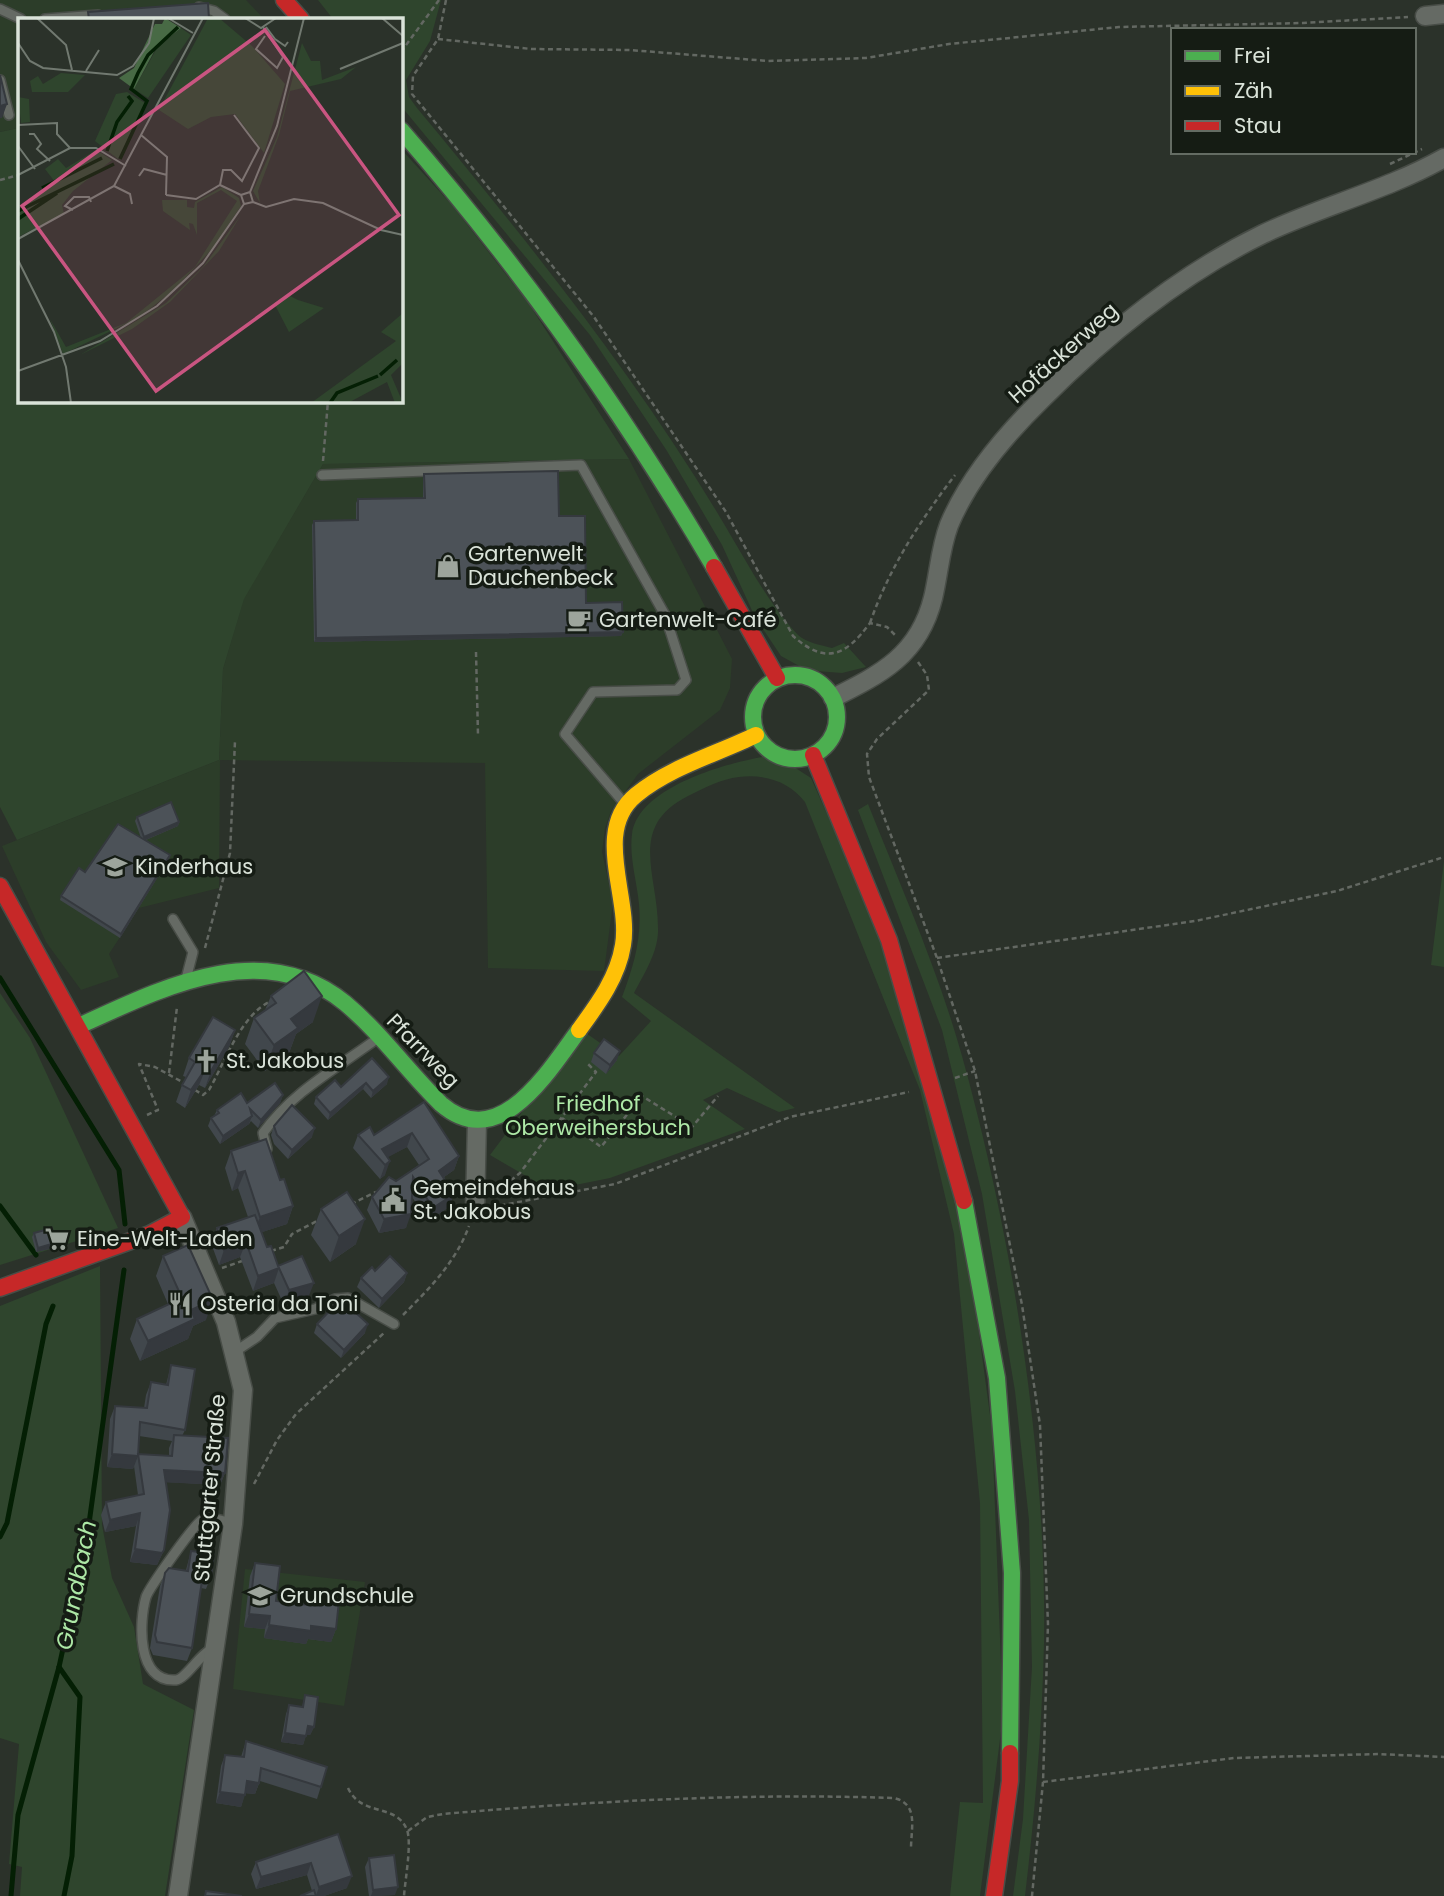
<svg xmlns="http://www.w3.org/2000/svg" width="1444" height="1896" viewBox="0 0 1444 1896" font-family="Poppins,sans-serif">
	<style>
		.built { fill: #2c3d29 }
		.green { fill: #2f452d }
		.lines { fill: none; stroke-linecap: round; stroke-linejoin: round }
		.stream { stroke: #041f04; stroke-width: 5 }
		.lane-casing { stroke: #484d47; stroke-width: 12 }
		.street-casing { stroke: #484d47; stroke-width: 21 }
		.fast-casing { stroke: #484d47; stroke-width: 19 }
		.slow-casing { stroke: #484d47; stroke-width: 19 }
		.jam-casing { stroke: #484d47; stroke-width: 19 }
		.path { stroke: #636862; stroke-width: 2.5; stroke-dasharray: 5 3.5; stroke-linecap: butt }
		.lane { stroke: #656a64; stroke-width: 9 }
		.street { stroke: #656a64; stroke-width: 18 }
		.fast { stroke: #4caf50; stroke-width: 16 }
		.slow { stroke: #ffc107; stroke-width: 16 }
		.jam { stroke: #c62828; stroke-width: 16 }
		.wall { fill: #41474c; fill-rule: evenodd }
		.shaded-wall { fill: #35393e }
		.building { fill: #4c5258; stroke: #35393e; stroke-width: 2 }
		.labels { text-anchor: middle; stroke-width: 7; stroke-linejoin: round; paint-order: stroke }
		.street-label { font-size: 21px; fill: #dae3d9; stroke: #151c14 }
		.poi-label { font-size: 21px; fill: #dae3d9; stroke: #151c14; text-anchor: start }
		.park-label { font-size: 21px; fill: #aee9a7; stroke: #151c14 }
		.water-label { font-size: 23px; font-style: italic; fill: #ade8a6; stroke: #151c14 }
		.inset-river { fill: none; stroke: #041f04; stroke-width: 3.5 }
		.inset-road { fill: none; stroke: #717970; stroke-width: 2 }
		.view { fill: #c95581; fill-opacity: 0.15; stroke: #c95581; stroke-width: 3.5 }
		.inset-edge { fill: none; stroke: #dae3d9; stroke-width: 3.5 }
	</style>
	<rect width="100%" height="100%" fill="#2b322a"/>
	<g class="built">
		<path d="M 0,0 L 246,0 L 264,19 L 19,19 L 19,128 L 0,132 Z"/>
		<path d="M 629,459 L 732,659 L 730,688 L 720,710 L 638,774 L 611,811 L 605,828 L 602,852 L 613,903 L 604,971 L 488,968 L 485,763 L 220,760 L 219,888 L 139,908 L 109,954 L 119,977 L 81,990 L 46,942 L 2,846 L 219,760 L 223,669 L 244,598 L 323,464 Z"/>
		<path d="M 245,1569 L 365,1582 L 344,1706 L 233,1689 Z"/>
	</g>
	<g class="green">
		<path d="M 318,0 L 441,0 L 430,41 L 406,80 L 409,97 L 417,108 C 529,243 638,378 727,529 C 746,561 772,609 798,635 C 807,643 821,645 832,648 L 844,643 L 866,667 L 842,673 L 816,671 L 801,667 L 781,656 L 755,617 L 722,545 L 667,451 L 590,335 L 401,106 L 401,19 L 333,19 Z"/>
		<path d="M 19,128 L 19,401 L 401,401 L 401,149 L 452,205 L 529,304 L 629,459 L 323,464 L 244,599 L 223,669 L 219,760 L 17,840 L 0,807 L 0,132 Z"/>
		<path d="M 762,757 L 780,758 L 811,778 L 875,921 L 961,1199 L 992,1430 L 1003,1716 L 980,1896 L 950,1896 L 960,1802 L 983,1803 L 980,1503 L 954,1234 L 920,1090 L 805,802 C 789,781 764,774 739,777 C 721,779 704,788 688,796 C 627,827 658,874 658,928 C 659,951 644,974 634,993 L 795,1108 L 779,1112 L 727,1088 L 703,1100 L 745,1129 L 610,1178 L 550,1190 L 490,1155 L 583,1031 L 619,1056 L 651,1021 L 622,997 C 634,965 642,938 639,904 C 637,882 629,857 632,834 C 638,788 723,764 762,757 Z"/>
		<path d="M 868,804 C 901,887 938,970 962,1056 C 1013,1239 1047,1455 1044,1644 C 1042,1729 1035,1812 1025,1896 L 1013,1896 L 1023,1819 L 1032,1667 L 1029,1520 L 1015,1391 L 982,1194 L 942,1030 L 858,810 Z"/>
		<path d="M 1444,861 L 1444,967 L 1431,965 Z"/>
		<path d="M 0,993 L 30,1038 L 118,1228 L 0,1265 Z"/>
		<path d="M 100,1266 L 102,1525 L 112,1578 L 134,1627 L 143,1684 L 194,1710 L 165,1896 L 20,1896 L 22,1867 L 9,1864 L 19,1744 L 0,1738 L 0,1306 Z"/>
	</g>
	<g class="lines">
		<g class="stream">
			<path d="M 0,978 L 119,1170 L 125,1224"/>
			<path d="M 0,1206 L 36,1255"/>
			<path d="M 0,1537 L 7,1523 L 46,1324 L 53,1306"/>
			<path d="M 59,1667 L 80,1697 L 72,1856 L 64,1896"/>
			<path d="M 11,1896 L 18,1815 L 59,1667 L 87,1538 L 124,1270"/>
		</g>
		<g class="lane-casing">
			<g id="lane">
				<path d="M 199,7 L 214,11 L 225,19"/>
				<path d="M 0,9 L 21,19"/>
				<path d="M 45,19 L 98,15"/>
				<path d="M 0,80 L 9,115"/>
				<path d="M 322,475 L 581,465 L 665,615 L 686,680 L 677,690 L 593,692 L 565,734 L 625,804"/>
				<path d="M 173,919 L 193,952 L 186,979"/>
				<path d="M 267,1149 L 263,1133 C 294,1090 336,1069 378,1038"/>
				<path d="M 236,1351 L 257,1337 L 275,1318 L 315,1309 L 335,1299 L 348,1298 L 394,1324"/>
				<path d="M 215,1647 C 200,1653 186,1679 176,1680 C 136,1683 139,1621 146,1597 C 149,1588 195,1523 202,1520 C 213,1516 223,1521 233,1524"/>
			</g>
		</g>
		<g class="street-casing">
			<g id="street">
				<path d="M 1425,16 L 1444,14"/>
				<path d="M 833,698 C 881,674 919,655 933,598 C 939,573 940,549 949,525 C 969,477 1006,434 1043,398 C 1107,334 1181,274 1263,234 C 1322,206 1387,190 1444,158"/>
				<path d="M 475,1210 L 477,1121"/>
				<path d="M 178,1896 L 233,1524 L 243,1390 L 226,1322 L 182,1217"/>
			</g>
		</g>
		<g class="fast-casing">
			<g id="fast">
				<path d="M 401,130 C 519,266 623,411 714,567"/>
				<circle cx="795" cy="717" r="42"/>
				<path d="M 79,1026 C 162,988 263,936 345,1003 C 381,1033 408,1072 441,1104 C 499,1154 548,1072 579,1030"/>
				<path d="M 964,1201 L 997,1378 L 1012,1573 L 1010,1753"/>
			</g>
		</g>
		<g class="slow-casing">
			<path id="slow" d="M 579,1030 C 598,1004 618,977 623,945 C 631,898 592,831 636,795 C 670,767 717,754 756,735"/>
		</g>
		<g class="jam-casing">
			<g id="jam">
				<path d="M 284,0 L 301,19"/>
				<path d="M 714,567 L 777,678"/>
				<path d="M 813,755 L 889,940 L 964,1201"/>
				<path d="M 0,886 L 182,1217 L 150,1234 L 0,1288"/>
				<path d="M 994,1896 L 1010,1781 L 1010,1753"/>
			</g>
		</g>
		<g class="path">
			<path d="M 446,0 L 438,39 L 413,76 L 412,94 L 594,317 L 726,512 L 793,636 C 827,666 846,655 870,623 L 887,627 L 896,636"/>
			<path d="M 438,39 L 531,49 L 630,50 L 768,61 L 866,58 L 949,44 L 1119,27 L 1303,23 L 1408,17"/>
			<path d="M 401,52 L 439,0"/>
			<path d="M 1390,164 L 1422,149"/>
			<path d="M 0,180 L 19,175"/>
			<path d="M 323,461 L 328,401"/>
			<path d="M 870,623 C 889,568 920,521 955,475"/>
			<path d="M 476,652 L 478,735"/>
			<path d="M 918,662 L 927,675 L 929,690 L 877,739 L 867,754 L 869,777 L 937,958 L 975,1071 L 1022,1305 L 1040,1425 L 1048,1624 L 1043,1782 L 1032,1896"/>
			<path d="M 205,948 L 230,853 L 235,741"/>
			<path d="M 937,958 L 1195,921 L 1337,891 L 1444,857"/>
			<path d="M 169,1073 L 177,1007"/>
			<path d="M 955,1078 L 975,1071"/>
			<path d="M 195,1090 L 203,1095 L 209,1090 C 225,1062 240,1017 269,1002"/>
			<path d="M 147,1115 L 158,1110 L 139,1064 L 155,1067 L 184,1083"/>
			<path d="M 562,1118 L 601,1147 L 642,1096 L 692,1127 L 718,1096"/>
			<path d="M 491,1197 L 520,1173 L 596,1072 L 586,1062"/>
			<path d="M 351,1204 L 376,1192"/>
			<path d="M 492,1207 L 615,1184 L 790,1117 L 909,1092"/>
			<path d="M 271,1251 L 284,1247 L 292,1234 L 317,1221"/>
			<path d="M 222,1268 L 245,1260"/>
			<path d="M 403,1315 C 429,1289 456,1262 469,1226"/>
			<path d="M 254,1484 L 277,1440 L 296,1414 L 385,1332"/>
			<path d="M 1043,1782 L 1234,1758 L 1378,1754 L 1444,1757"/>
			<path d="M 348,1788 C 361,1817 397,1803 407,1830 C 412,1843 405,1881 404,1896"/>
			<path d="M 408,1831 L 427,1817 L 443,1814 C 593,1801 743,1793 894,1798 C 919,1804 911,1827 911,1849"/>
		</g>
		<use href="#lane" class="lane"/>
		<use href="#street" class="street"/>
		<use href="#fast" class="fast"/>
		<use href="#slow" class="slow"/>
		<use href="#jam" class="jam"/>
	</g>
	<g class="wall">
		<path d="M 424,474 L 559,516 L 586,603 L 623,632 L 621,636 L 314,642 L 312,525 L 314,521 L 356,520 L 356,503 L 358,499 L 423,498 L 423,478 Z"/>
		<path d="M 137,817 L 179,822 L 178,826 L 146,840 L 170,855 L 169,859 L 120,938 L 60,900 L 61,896 L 141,838 L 135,821 Z"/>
		<path d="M 271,996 L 313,1022 L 296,1034 L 289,1053 L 265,1071 L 245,1044 L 254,1018 L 265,1010 Z"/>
		<path d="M 235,1030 L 229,1047 L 205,1088 L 199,1085 L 185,1108 L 176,1102 L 182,1085 L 186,1077 L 183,1076 L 189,1058 Z"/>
		<path d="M 594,1053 L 617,1060 L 606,1074 L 591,1062 Z"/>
		<path d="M 372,1058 L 387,1084 L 371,1098 L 363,1089 L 328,1120 L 314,1104 L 316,1097 L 341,1087 Z"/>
		<path d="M 283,1095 L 280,1103 L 258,1128 L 251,1121 L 249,1124 L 220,1144 L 208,1126 L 211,1118 L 214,1116 L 217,1110 Z"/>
		<path d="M 424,1102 L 459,1156 L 454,1170 L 444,1177 L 454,1194 L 449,1207 L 428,1221 L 412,1197 L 406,1228 L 379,1233 L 367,1210 L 372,1197 L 419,1165 L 407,1147 L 387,1157 L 385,1175 L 380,1179 L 353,1148 L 358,1135 L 374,1135 Z"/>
		<path d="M 274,1126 L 312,1137 L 288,1159 L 274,1144 L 271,1135 Z"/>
		<path d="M 231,1151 L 280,1180 L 293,1206 L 287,1224 L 262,1232 L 267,1247 L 278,1266 L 308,1298 L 284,1305 L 274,1283 L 253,1291 L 240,1257 L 219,1265 L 211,1243 L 217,1228 L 248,1217 L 238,1188 L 232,1191 L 225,1168 Z"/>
		<path d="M 321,1209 L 356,1244 L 330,1262 L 311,1235 Z"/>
		<path d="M 34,1233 L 55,1243 L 54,1248 L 36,1252 L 32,1237 Z"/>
		<path d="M 163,1256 L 206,1320 L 193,1326 L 188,1339 L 140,1361 L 130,1339 L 137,1319 L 168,1304 L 156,1276 Z"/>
		<path d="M 375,1271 L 407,1273 L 404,1282 L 379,1308 L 357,1287 L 361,1278 Z"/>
		<path d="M 317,1324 L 365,1333 L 341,1358 L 314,1333 Z"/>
		<path d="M 171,1365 L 185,1430 L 182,1436 L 225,1473 L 220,1485 L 166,1482 L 164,1550 L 157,1565 L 130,1562 L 136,1526 L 105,1532 L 101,1515 L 106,1502 L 138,1495 L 134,1466 L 133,1469 L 107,1467 L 110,1419 L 115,1406 L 144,1408 L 146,1395 L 151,1382 L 166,1385 ZM 139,1436 L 172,1441 L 169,1448 L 169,1456 L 138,1456 Z"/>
		<path d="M 191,1551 L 211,1576 L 206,1589 L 201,1588 L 192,1648 L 187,1661 L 153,1655 L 150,1648 L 160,1586 L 165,1573 L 186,1570 Z"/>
		<path d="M 255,1563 L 276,1601 L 306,1605 L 309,1597 L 336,1629 L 331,1642 L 308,1639 L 306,1644 L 264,1638 L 265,1629 L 244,1627 L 250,1576 Z"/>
		<path d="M 305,1695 L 314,1727 L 310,1735 L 306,1735 L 303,1745 L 281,1742 L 286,1714 L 289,1705 L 302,1707 Z"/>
		<path d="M 246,1741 L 327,1767 L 317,1799 L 260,1781 L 255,1794 L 245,1793 L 241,1807 L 216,1803 L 221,1766 L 225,1755 L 241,1757 Z"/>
		<path d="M 338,1834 L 347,1888 L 324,1896 L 300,1896 L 312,1891 L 307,1875 L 256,1889 L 251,1874 L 256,1862 Z"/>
		<path d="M 369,1858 L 395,1895 L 369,1896 L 365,1867 Z"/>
	</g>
	<g class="shaded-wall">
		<path d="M 7,104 L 2,118 L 0,118 L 0,106 Z"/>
		<path d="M 623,632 L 621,636 L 314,642 L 316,638 Z"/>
		<path d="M 179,822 L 178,826 L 143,841 L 144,837 Z"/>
		<path d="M 170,855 L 169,859 L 120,938 L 121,934 Z"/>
		<path d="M 322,996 L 313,1022 L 296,1034 L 289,1053 L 265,1071 L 274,1045 L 291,1019 Z"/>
		<path d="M 235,1030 L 229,1047 L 205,1088 L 211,1071 Z"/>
		<path d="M 620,1051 L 617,1060 L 606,1074 L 610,1065 Z"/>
		<path d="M 206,1068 L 199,1085 L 185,1108 L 191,1090 Z"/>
		<path d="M 389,1077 L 387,1084 L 371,1098 L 373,1091 Z"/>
		<path d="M 366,1083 L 363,1089 L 328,1120 L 330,1113 Z"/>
		<path d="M 283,1095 L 280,1103 L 258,1128 L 261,1120 Z"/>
		<path d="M 252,1116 L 249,1124 L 220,1144 L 223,1136 Z"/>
		<path d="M 315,1128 L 312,1137 L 288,1159 L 292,1150 Z"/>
		<path d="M 412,1133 L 407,1147 L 381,1161 L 382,1149 Z"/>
		<path d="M 459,1156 L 454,1170 L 434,1184 L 439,1171 Z"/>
		<path d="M 390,1161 L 385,1175 L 380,1179 L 385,1165 Z"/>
		<path d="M 245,1171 L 238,1188 L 232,1191 L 238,1173 Z"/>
		<path d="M 454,1194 L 449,1207 L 428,1221 L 433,1208 Z"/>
		<path d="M 293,1206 L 287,1224 L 253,1235 L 260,1217 Z"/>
		<path d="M 411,1214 L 406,1228 L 379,1233 L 384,1219 Z"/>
		<path d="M 365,1219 L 356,1244 L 330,1262 L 339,1236 Z"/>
		<path d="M 246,1242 L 240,1257 L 219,1265 L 224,1250 Z"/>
		<path d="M 55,1243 L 54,1248 L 36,1252 L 38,1248 Z"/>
		<path d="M 279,1268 L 274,1283 L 253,1291 L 258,1276 Z"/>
		<path d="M 407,1273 L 404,1282 L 379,1308 L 382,1299 Z"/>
		<path d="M 314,1283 L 308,1298 L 284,1305 L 289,1290 Z"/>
		<path d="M 213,1300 L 206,1320 L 193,1326 L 188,1339 L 140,1361 L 148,1341 L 191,1310 Z"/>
		<path d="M 368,1324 L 365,1333 L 341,1358 L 344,1350 Z"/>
		<path d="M 112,1454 L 138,1456 L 133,1469 L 107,1467 Z"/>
		<path d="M 164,1470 L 225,1473 L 220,1485 L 159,1482 Z"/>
		<path d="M 140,1513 L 136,1526 L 105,1532 L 110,1520 Z"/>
		<path d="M 135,1549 L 164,1550 L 157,1565 L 130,1562 Z"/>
		<path d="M 249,1614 L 270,1616 L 265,1629 L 244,1627 Z"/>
		<path d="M 269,1625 L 311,1626 L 336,1629 L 331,1642 L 308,1639 L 306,1644 L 264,1638 Z"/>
		<path d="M 308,1726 L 314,1727 L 310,1735 L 305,1735 Z"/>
		<path d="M 285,1733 L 306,1736 L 303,1745 L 281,1742 Z"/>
		<path d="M 247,1781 L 259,1783 L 255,1794 L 243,1793 Z"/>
		<path d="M 220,1792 L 245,1795 L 241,1807 L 216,1803 Z"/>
		<path d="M 311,1863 L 307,1875 L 256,1889 L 261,1877 Z"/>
		<path d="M 352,1876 L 347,1888 L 324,1896 L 316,1896 L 319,1887 Z"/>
		<path d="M 398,1887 L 395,1895 L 371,1896 L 373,1890 Z"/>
	</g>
	<g class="building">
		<path d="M 208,3 L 209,19 L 89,19 L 88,12 Z"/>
		<path d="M 0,75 L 7,104 L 0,106 Z"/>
		<path d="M 558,471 L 559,516 L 585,516 L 586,603 L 622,602 L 623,632 L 316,638 L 314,521 L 358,520 L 358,499 L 425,498 L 424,474 Z"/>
		<path d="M 171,802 L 179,822 L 144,837 L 137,817 Z"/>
		<path d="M 118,824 L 170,855 L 121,934 L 61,896 L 79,868 L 85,872 Z"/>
		<path d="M 304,971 L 322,996 L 291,1019 L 298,1028 L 274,1045 L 254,1018 L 276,1003 L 271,996 Z"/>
		<path d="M 213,1017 L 235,1030 L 211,1071 L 206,1068 L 191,1090 L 182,1085 L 195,1062 L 189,1058 Z"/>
		<path d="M 604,1039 L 620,1051 L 610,1065 L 594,1053 Z"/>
		<path d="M 372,1058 L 389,1077 L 373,1091 L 366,1083 L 330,1113 L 316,1097 L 335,1080 L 341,1087 Z"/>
		<path d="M 275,1083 L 283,1095 L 261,1120 L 250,1109 L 252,1116 L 223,1136 L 211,1118 L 219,1113 L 217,1110 L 241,1093 L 247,1103 Z"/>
		<path d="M 424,1102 L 459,1156 L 439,1171 L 454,1194 L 433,1208 L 413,1177 L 411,1214 L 384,1219 L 372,1197 L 389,1177 L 396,1181 L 429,1159 L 412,1133 L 382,1149 L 390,1161 L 385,1165 L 358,1135 L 370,1127 L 374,1135 Z"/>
		<path d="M 292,1105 L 315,1128 L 292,1150 L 277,1135 L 274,1126 Z"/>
		<path d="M 266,1139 L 280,1180 L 284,1179 L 293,1206 L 260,1217 L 245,1171 L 238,1173 L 231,1151 Z"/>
		<path d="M 347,1192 L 365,1219 L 339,1236 L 321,1209 Z"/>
		<path d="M 255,1215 L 267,1247 L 271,1246 L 278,1266 L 302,1256 L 314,1283 L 289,1290 L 279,1268 L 258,1276 L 246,1242 L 224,1250 L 217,1228 Z"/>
		<path d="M 52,1228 L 55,1243 L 38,1248 L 34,1233 Z"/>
		<path d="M 188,1245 L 213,1300 L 191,1310 L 195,1319 L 148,1341 L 137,1319 L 182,1298 L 163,1256 Z"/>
		<path d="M 390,1256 L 407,1273 L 382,1299 L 361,1278 L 372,1267 L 375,1271 Z"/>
		<path d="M 341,1299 L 368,1324 L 344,1350 L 317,1324 Z"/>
		<path d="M 171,1365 L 195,1369 L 185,1430 L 140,1422 L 138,1456 L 112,1454 L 115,1406 L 147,1408 L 151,1382 L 168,1385 Z"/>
		<path d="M 174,1435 L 228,1438 L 225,1473 L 164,1470 L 170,1510 L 164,1550 L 162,1553 L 135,1549 L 140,1513 L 110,1520 L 106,1502 L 144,1494 L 138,1454 L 172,1456 Z"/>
		<path d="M 191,1551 L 214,1554 L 211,1576 L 203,1574 L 192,1648 L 157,1642 L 155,1635 L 165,1573 L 169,1568 L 188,1571 Z"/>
		<path d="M 255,1563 L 280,1566 L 276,1601 L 308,1605 L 309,1597 L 339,1601 L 336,1629 L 311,1626 L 311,1631 L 269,1625 L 270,1616 L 249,1614 Z"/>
		<path d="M 305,1695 L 318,1697 L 314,1727 L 308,1726 L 306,1736 L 285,1733 L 289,1705 L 303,1707 Z"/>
		<path d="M 246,1741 L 327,1767 L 321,1787 L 261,1768 L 259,1783 L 247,1781 L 245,1795 L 220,1792 L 225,1755 L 244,1757 Z"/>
		<path d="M 338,1834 L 352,1876 L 319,1887 L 311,1863 L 261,1877 L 256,1862 Z"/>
		<path d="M 394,1855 L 398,1887 L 373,1890 L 369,1858 Z"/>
		<path d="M 314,1890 L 316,1896 L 300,1896 Z"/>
		<path d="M 206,1891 L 242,1896 L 205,1896 Z"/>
	</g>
	<defs>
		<g id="shop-bare" transform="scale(1.89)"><path d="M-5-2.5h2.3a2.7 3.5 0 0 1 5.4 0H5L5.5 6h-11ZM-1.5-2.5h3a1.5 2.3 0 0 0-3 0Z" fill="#9da59c" stroke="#151c14" stroke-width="2.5" paint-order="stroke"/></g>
		<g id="cafe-bare" transform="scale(1.89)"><path d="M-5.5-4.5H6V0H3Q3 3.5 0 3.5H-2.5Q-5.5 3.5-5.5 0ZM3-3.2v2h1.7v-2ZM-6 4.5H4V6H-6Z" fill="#9da59c" stroke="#151c14" stroke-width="2.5" paint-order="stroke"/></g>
		<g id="school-bare" transform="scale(1.89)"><path d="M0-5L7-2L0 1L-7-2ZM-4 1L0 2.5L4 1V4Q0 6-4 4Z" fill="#9da59c" stroke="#151c14" stroke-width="2.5" paint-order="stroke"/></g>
		<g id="church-bare" transform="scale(1.89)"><path d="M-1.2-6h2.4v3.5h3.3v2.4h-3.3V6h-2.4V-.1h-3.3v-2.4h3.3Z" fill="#9da59c" stroke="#151c14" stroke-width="2.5" paint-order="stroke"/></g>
		<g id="civic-bare" transform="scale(1.89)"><path d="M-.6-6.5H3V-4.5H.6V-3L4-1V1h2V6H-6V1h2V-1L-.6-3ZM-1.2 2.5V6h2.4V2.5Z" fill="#9da59c" stroke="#151c14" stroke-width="2.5" paint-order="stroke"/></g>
		<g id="supermarket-bare" transform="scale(1.89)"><path d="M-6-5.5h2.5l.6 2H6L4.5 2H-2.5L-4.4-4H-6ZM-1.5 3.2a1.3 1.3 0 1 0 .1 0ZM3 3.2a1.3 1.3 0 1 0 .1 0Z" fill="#9da59c" stroke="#151c14" stroke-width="2.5" paint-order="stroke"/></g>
		<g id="restaurant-bare" transform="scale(1.89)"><path d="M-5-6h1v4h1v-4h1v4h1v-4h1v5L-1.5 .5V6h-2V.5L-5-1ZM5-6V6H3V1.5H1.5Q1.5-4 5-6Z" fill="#9da59c" stroke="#151c14" stroke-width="2.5" paint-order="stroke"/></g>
	</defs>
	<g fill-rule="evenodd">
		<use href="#shop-bare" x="448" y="566"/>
		<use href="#cafe-bare" x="579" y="620"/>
		<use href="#school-bare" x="115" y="867"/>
		<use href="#church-bare" x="206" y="1061"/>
		<use href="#civic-bare" x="393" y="1200"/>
		<use href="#supermarket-bare" x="57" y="1239"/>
		<use href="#restaurant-bare" x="180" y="1304"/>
		<use href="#school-bare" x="260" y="1596"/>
	</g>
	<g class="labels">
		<g class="street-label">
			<text transform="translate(1063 353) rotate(-42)" y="7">Hofäckerweg</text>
			<text transform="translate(423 1051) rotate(46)" y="7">Pfarrweg</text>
			<text transform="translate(210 1488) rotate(-85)" y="7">Stuttgarter Straße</text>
		</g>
		<g class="poi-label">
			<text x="468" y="561">Gartenwelt<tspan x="468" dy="24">Dauchenbeck</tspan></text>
			<text x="599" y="627">Gartenwelt-Café</text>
			<text x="135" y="874">Kinderhaus</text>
			<text x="226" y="1068">St. Jakobus</text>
			<text x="413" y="1195">Gemeindehaus<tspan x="413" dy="24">St. Jakobus</tspan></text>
			<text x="77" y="1246">Eine-Welt-Laden</text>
			<text x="200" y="1311">Osteria da Toni</text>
			<text x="280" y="1603">Grundschule</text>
		</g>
		<g class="park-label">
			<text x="598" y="1111">Friedhof<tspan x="598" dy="24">Oberweihersbuch</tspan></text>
		</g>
		<g class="water-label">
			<text transform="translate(76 1585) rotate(-79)" y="8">Grundbach</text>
		</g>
	</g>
	<g transform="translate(18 18)">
		<rect width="385" height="385" fill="#2b322a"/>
		<path d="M 190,0 L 201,0 L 234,28 L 267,66 L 246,135 L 217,96 L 193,99 L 170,111 L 141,92 ZM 163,10 L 173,17 L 130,80 L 116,71 L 139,30 ZM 284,25 L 293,43 L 302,43 L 304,62 L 338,49 L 323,61 L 272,73 L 261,117 L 240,173 L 242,185 L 235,173 L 259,119 ZM 43,55 L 67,57 L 50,74 L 14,74 L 12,63 L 20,58 L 25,66 ZM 109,74 L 127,85 L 100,141 L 77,123 L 98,76 ZM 0,79 L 11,81 L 12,104 L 3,105 ZM 78,132 L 94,142 L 55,173 L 44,187 L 46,196 L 0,219 L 0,194 L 37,164 L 27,151 L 40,141 L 48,150 ZM 204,169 L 221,180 L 223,188 L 196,229 L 156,272 L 120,300 L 45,336 L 32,301 L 48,329 L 108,305 L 177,249 L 219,183 L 203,172 L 179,185 L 179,217 L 175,206 L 171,205 L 172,212 L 145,193 L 144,182 L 169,182 L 169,189 L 176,190 L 177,184 ZM 223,197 L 201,233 L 152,284 L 114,311 L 62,337 L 148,285 L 185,249 ZM 270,277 L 280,282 L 306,290 L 271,314 L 256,285 ZM 385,295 L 385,345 L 373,357 L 385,385 L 377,385 L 369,364 L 330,385 L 293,385 L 378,323 L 363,314 Z" fill="#2f452d"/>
		<path d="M 147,0 L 163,10 L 138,30 L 116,71 L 101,60 L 116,50 L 137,6 L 144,6 Z" fill="#486a45"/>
		<path class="inset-river" d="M 89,133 L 99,104 L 114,83 L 110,78M 102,141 L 129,83 L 113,71 L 120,55 L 130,37 L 160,9M 24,170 L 84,140M 0,193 L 96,146M 0,201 L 39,175M 362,357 L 379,342M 312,385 L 319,375 L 360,358"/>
		<path class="inset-road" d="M 19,0 L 48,27 L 54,52M 150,0 L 175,15M 227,0 L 243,10 L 258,0M 364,0 L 385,18M 245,9 L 265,39 L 259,50 L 238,31 L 247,18M 248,9 L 257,21 L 267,28 L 270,24M 0,25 L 12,43 L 25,50 L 99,57 L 115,48 L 131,25 L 136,0M 322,51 L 385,25M 68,53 L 81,32M 0,107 L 39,105 L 39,116 L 52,130M 11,116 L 16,116 L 23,126 L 19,131 L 32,143M 123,117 L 149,139 L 148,177M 0,128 L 17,151M 0,157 L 52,130 L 78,130 L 108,148M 121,158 L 126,151 L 149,157M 202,167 L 205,152 L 213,152 L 224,163 L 241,130 L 216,97M 96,168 L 112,176 L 114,186M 232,174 L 223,177 L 226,186 L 235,184 L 232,174 L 259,108 L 286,0M 148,177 L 178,181 L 202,167 L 223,177M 235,184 L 248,189 L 276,181 L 305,185 L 363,212 L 385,217M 55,192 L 47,188 L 56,179 L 71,179 L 73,184M 0,221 L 96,168 L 185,0M 0,242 L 36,314 L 48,349 L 53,385M 0,353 L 82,323 L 139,288 L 185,245 L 226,186"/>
		<path class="view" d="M 247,12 L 381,197 L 138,373 L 4,188 Z"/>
		<rect width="385" height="385" class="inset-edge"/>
	</g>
	<rect x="1171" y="28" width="245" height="126" fill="#151c14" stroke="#646c63" stroke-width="2"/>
	<rect x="1185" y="51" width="35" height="10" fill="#4caf50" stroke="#646c63" stroke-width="2"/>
	<text x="1234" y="63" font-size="21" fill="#dae3d9">Frei</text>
	<rect x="1185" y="86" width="35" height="10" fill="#ffc107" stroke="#646c63" stroke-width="2"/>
	<text x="1234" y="98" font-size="21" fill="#dae3d9">Zäh</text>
	<rect x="1185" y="121" width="35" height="10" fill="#c62828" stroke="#646c63" stroke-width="2"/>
	<text x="1234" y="133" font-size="21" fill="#dae3d9">Stau</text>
</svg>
